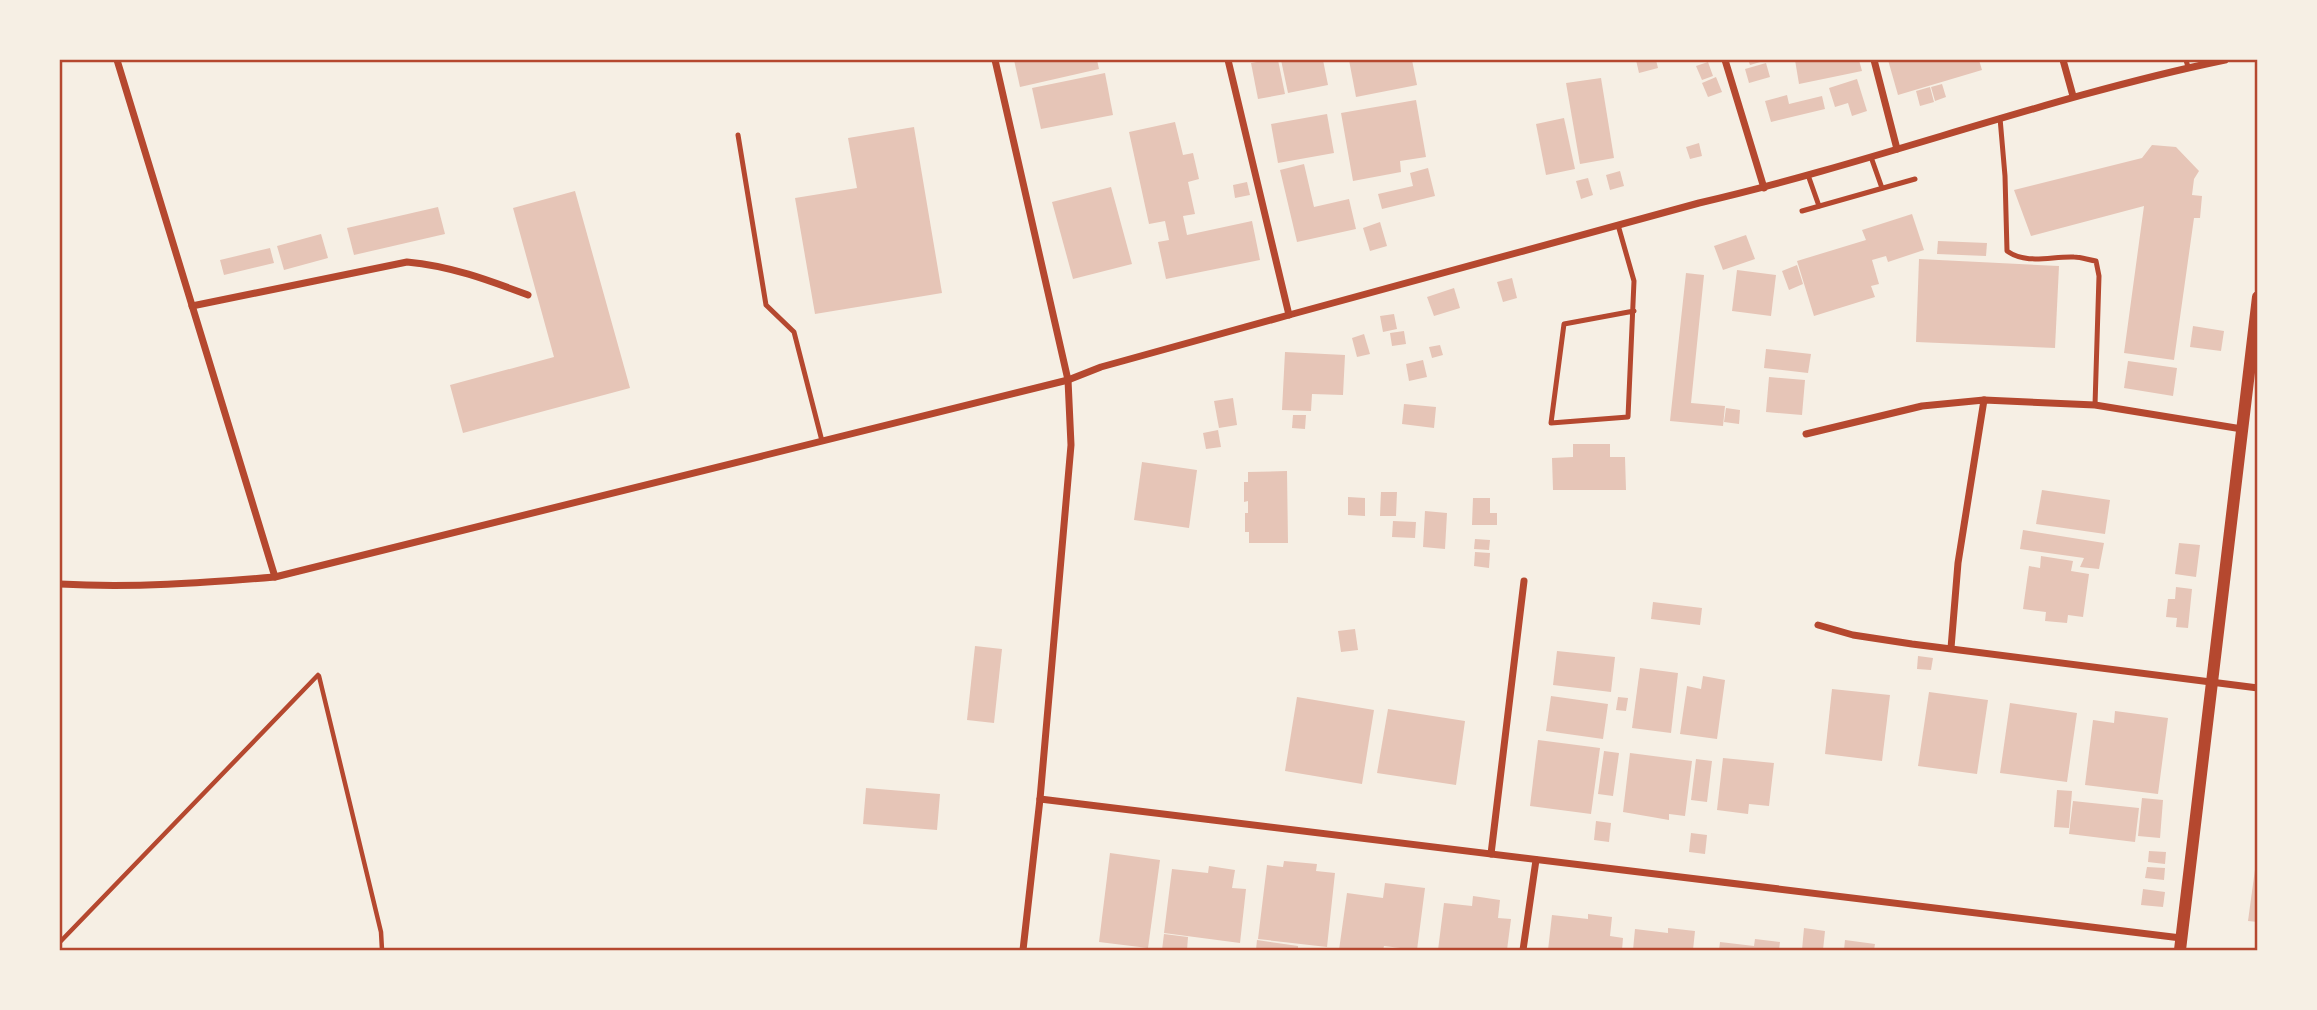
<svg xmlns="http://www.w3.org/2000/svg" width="2317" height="1010" viewBox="0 0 2317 1010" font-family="Roboto,sans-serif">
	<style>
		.building { fill: #e6c5b7 }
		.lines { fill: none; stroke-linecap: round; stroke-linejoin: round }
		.path { stroke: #b5482f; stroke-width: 4.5 }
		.service { stroke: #b5482f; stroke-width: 5 }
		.minor { stroke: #b5482f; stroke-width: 7 }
		.tertiary { stroke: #b5482f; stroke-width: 12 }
		.neatline { fill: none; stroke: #b5482f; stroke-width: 2.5 }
	</style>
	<rect width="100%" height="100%" fill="#f6efe4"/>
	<g class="building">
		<path d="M 1014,60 L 1097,60 L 1099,69 L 1020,87 Z"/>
		<path d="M 1268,60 L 1278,60 L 1285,94 L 1258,99 L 1251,63 Z"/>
		<path d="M 1281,60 L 1323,60 L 1328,85 L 1288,93 Z"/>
		<path d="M 1349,60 L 1412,60 L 1417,85 L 1356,97 Z"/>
		<path d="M 1636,60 L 1656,60 L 1658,68 L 1639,73 Z"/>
		<path d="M 1748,60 L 1767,60 L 1750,65 Z"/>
		<path d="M 1795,60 L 1859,60 L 1862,71 L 1799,84 Z"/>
		<path d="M 1888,60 L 1979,60 L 1982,70 L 1898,95 Z"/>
		<path d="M 1708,62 L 1713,76 L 1702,80 L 1696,66 Z"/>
		<path d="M 1766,63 L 1770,77 L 1749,83 L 1745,69 Z"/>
		<path d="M 1105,73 L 1113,115 L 1041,129 L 1032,88 Z"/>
		<path d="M 1716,77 L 1722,92 L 1708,97 L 1702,83 Z"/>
		<path d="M 1601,78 L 1614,158 L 1580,164 L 1566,83 Z"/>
		<path d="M 1857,79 L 1867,111 L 1852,116 L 1848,103 L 1835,107 L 1829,88 Z"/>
		<path d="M 1942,84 L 1946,97 L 1935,101 L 1931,87 Z"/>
		<path d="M 1930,87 L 1934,102 L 1920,106 L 1916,91 Z"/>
		<path d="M 1787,95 L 1789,104 L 1822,96 L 1825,109 L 1771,122 L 1765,101 Z"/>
		<path d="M 1416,100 L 1426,157 L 1400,161 L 1401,172 L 1353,181 L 1341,113 Z"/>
		<path d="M 1327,114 L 1334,153 L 1278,163 L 1271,124 Z"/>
		<path d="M 1564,118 L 1575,169 L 1546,175 L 1536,124 Z"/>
		<path d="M 1175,122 L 1183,155 L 1193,153 L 1199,179 L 1188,182 L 1195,214 L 1183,216 L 1187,235 L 1252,221 L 1260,260 L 1166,279 L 1158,242 L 1169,240 L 1165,221 L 1149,224 L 1129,132 Z"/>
		<path d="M 914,127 L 942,293 L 815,314 L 795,198 L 857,188 L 848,138 Z"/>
		<path d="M 1699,143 L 1702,156 L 1690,159 L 1686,147 Z"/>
		<path d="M 2152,145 L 2176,147 L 2199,171 L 2194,179 L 2192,195 L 2202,196 L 2200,218 L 2194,218 L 2174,360 L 2124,353 L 2144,206 L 2031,236 L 2014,190 L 2142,158 Z"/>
		<path d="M 1304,164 L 1314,207 L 1349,199 L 1356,229 L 1297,242 L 1280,170 Z"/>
		<path d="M 1428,168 L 1435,196 L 1382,209 L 1378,194 L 1413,186 L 1410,173 Z"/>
		<path d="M 1620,171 L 1624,186 L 1610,190 L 1606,175 Z"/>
		<path d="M 1588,178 L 1593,195 L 1581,199 L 1576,181 Z"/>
		<path d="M 1247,182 L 1250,195 L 1235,198 L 1233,185 Z"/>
		<path d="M 1111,187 L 1132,264 L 1073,279 L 1052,202 Z"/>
		<path d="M 575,191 L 630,388 L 463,433 L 450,385 L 554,357 L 513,208 Z"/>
		<path d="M 438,207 L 445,234 L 354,255 L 347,228 Z"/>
		<path d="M 1912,214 L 1924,250 L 1888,262 L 1886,256 L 1872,260 L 1879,284 L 1871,286 L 1875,297 L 1814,316 L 1797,261 L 1866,240 L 1862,230 Z"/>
		<path d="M 1380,222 L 1387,246 L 1370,251 L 1363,228 Z"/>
		<path d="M 321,234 L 328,258 L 284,270 L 277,246 Z"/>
		<path d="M 1746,235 L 1755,259 L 1723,270 L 1714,246 Z"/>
		<path d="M 1938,241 L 1987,243 L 1986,256 L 1937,254 Z"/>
		<path d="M 270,248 L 274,263 L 224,275 L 220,260 Z"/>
		<path d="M 1919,259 L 2059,266 L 2055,348 L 1916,342 Z"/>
		<path d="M 1797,265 L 1803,284 L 1789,290 L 1782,271 Z"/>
		<path d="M 1737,270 L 1776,275 L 1771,316 L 1732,311 Z"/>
		<path d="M 1686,273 L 1704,275 L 1691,403 L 1725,406 L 1723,426 L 1670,421 Z"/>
		<path d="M 1512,278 L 1517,298 L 1503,302 L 1497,282 Z"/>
		<path d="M 1454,288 L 1460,308 L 1434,316 L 1427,297 Z"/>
		<path d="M 1394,314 L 1397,329 L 1383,332 L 1380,316 Z"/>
		<path d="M 2193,326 L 2224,331 L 2221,351 L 2190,347 Z"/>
		<path d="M 1404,331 L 1406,344 L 1392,346 L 1390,333 Z"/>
		<path d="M 1364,334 L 1370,354 L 1357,357 L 1352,338 Z"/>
		<path d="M 1440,345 L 1443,355 L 1432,358 L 1429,347 Z"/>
		<path d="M 1766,349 L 1811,354 L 1808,373 L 1764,368 Z"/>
		<path d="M 1285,352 L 1345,355 L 1343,395 L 1312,394 L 1311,411 L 1282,410 Z"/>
		<path d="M 1423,360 L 1427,377 L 1409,381 L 1406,364 Z"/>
		<path d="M 2128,361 L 2177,368 L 2173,396 L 2124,388 Z"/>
		<path d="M 1769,377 L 1805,380 L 1802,415 L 1766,412 Z"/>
		<path d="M 1233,398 L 1237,425 L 1219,428 L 1214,401 Z"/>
		<path d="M 1404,404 L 1436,407 L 1434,428 L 1402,424 Z"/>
		<path d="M 1726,408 L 1740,410 L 1739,424 L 1724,422 Z"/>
		<path d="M 1293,415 L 1306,415 L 1305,429 L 1292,428 Z"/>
		<path d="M 1218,430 L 1221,447 L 1206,449 L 1203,433 Z"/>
		<path d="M 1573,444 L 1610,444 L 1610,457 L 1625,457 L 1626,490 L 1553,490 L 1552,458 L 1573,457 Z"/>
		<path d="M 1142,462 L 1197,470 L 1189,528 L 1134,520 Z"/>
		<path d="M 1287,471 L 1288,543 L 1249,543 L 1249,532 L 1245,532 L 1245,513 L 1248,513 L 1248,501 L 1244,502 L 1244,482 L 1248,482 L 1248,472 Z"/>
		<path d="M 2042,490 L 2110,500 L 2105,534 L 2036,524 Z"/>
		<path d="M 1381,492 L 1397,492 L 1396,516 L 1380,516 Z"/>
		<path d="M 1348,497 L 1365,498 L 1365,516 L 1348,515 Z"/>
		<path d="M 1473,498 L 1490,498 L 1490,513 L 1497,513 L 1497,525 L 1472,525 Z"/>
		<path d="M 1425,511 L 1447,513 L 1445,549 L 1423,547 Z"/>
		<path d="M 1393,521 L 1416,522 L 1415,538 L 1392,537 Z"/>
		<path d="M 2023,530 L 2104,543 L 2099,569 L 2080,567 L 2084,558 L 2020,549 Z"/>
		<path d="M 1475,539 L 1490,540 L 1489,550 L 1474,549 Z"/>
		<path d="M 2179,543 L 2200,545 L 2196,577 L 2175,574 Z"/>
		<path d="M 1475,552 L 1490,553 L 1489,568 L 1474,566 Z"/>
		<path d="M 2041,556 L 2073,561 L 2071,571 L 2089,574 L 2083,617 L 2068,615 L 2067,623 L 2045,621 L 2046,612 L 2023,609 L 2029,566 L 2040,568 Z"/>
		<path d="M 2176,587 L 2192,589 L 2188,628 L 2176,627 L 2177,618 L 2166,617 L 2168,599 L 2175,599 Z"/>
		<path d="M 1653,602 L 1702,608 L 1700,625 L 1651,619 Z"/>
		<path d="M 1355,629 L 1358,650 L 1341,652 L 1338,631 Z"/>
		<path d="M 975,646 L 1002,649 L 994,723 L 967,720 Z"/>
		<path d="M 1557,651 L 1615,657 L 1611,692 L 1553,685 Z"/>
		<path d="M 1918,656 L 1933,658 L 1931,670 L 1917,669 Z"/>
		<path d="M 1640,668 L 1678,673 L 1671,733 L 1632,728 Z"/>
		<path d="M 1703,676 L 1725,680 L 1717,739 L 1680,734 L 1687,686 L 1701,689 Z"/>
		<path d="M 1832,689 L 1890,695 L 1882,761 L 1825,754 Z"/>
		<path d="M 1929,692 L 1988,700 L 1977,774 L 1918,766 Z"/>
		<path d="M 1551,696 L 1608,704 L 1603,739 L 1546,731 Z"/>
		<path d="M 1297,697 L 1374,710 L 1362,784 L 1285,771 Z"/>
		<path d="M 1618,697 L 1628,698 L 1626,711 L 1616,710 Z"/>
		<path d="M 2010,703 L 2077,713 L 2067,782 L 2000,773 Z"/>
		<path d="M 1388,709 L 1465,721 L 1456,785 L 1377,773 Z"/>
		<path d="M 2115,711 L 2168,718 L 2158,794 L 2085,785 L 2093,720 L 2114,723 Z"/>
		<path d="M 1538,740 L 1600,748 L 1591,814 L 1530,806 Z"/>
		<path d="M 1604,751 L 1619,753 L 1613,796 L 1598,794 Z"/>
		<path d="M 1630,753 L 1692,761 L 1685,816 L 1669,814 L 1669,820 L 1623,812 Z"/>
		<path d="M 1723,758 L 1774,763 L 1769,806 L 1749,804 L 1748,814 L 1717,810 Z"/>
		<path d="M 1696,759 L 1712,761 L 1707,802 L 1691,800 Z"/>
		<path d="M 866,788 L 940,794 L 937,830 L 863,824 Z"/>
		<path d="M 2057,790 L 2072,791 L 2069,828 L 2054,827 Z"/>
		<path d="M 2142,798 L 2163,800 L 2160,838 L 2138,836 Z"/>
		<path d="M 2073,801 L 2139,808 L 2135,842 L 2069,834 Z"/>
		<path d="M 1596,821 L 1611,823 L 1609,842 L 1594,840 Z"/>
		<path d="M 1691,833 L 1707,835 L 1705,854 L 1689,852 Z"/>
		<path d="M 2149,851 L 2166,852 L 2165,864 L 2148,862 Z"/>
		<path d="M 1110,853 L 1160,860 L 1148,948 L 1099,942 Z"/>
		<path d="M 1284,861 L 1317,864 L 1316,871 L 1335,873 L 1327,947 L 1258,939 L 1267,865 L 1283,867 Z"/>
		<path d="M 2256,862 L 2258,862 L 2258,922 L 2248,921 Z"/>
		<path d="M 1209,866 L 1235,870 L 1232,888 L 1246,889 L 1240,943 L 1164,933 L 1172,869 L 1208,873 Z"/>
		<path d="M 2147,867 L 2165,868 L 2164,880 L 2145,878 Z"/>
		<path d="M 1385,883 L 1425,888 L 1417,950 L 1384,946 L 1383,950 L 1339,950 L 1347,893 L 1383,898 Z"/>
		<path d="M 2143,889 L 2165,892 L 2163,907 L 2141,905 Z"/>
		<path d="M 1473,896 L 1500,900 L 1498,918 L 1511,919 L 1507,950 L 1438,950 L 1444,903 L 1472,906 Z"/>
		<path d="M 1588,914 L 1612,917 L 1610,936 L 1623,938 L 1622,950 L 1548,950 L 1552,915 L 1588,919 Z"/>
		<path d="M 1668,928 L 1695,931 L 1693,950 L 1633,950 L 1635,929 L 1668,933 Z"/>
		<path d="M 1804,928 L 1825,931 L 1823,950 L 1802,950 Z"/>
		<path d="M 1164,934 L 1188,937 L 1187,950 L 1162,950 Z"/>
		<path d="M 1755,939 L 1780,942 L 1779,950 L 1719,950 L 1720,942 L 1754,946 Z"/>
		<path d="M 1257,940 L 1298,946 L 1298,950 L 1256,950 Z"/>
		<path d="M 1845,940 L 1875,944 L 1874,950 L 1844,950 Z"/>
	</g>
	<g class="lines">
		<g class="path">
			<path d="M 319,676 L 381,932 L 382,950"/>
			<path d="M 60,942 L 318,675"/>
		</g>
		<g class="service">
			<path d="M 2186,60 L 2188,67"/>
			<path d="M 2000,118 L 2005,176 L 2007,251 C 2027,265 2051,256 2074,257 C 2081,257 2089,260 2096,261 L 2099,276 L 2095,405"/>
			<path d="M 738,135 L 766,305 L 794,332 L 822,441"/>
			<path d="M 1871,157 L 1882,188"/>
			<path d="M 1808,175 L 1819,206"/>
			<path d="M 1802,211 L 1915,179"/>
			<path d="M 1618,225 L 1634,281 L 1628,417 L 1551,423 L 1564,324 L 1634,311"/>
		</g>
		<g class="minor">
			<path d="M 117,60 L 275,577"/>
			<path d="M 995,60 L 1068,380 L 1071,445 L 1040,799 L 1023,950"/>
			<path d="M 1228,60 L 1289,315"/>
			<path d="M 1725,60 L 1764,188"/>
			<path d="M 1874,60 L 1897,149"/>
			<path d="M 2063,60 L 2073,96"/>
			<path d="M 192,306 L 407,262 C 451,266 488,280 528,295"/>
			<path d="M 1806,434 L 1922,406 L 1984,400 L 2095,405 L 2242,429"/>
			<path d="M 60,584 C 132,588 203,583 275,577 L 1068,380 L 1101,367 L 1289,315 L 1699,203 C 1876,162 2047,97 2225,60"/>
			<path d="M 1818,625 L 1853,635 L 1912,644 L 2258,688"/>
			<path d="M 1951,648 L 1958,563 L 1984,400"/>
			<path d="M 1040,799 L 2181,938"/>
			<path d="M 1491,854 L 1524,581"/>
			<path d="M 1523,950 L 1536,860"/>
		</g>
		<path class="tertiary" d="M 2180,950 L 2258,297"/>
	</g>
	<rect width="2317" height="1010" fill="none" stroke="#f6efe4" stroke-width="122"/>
	<rect x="61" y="61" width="2195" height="888" class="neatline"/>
</svg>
